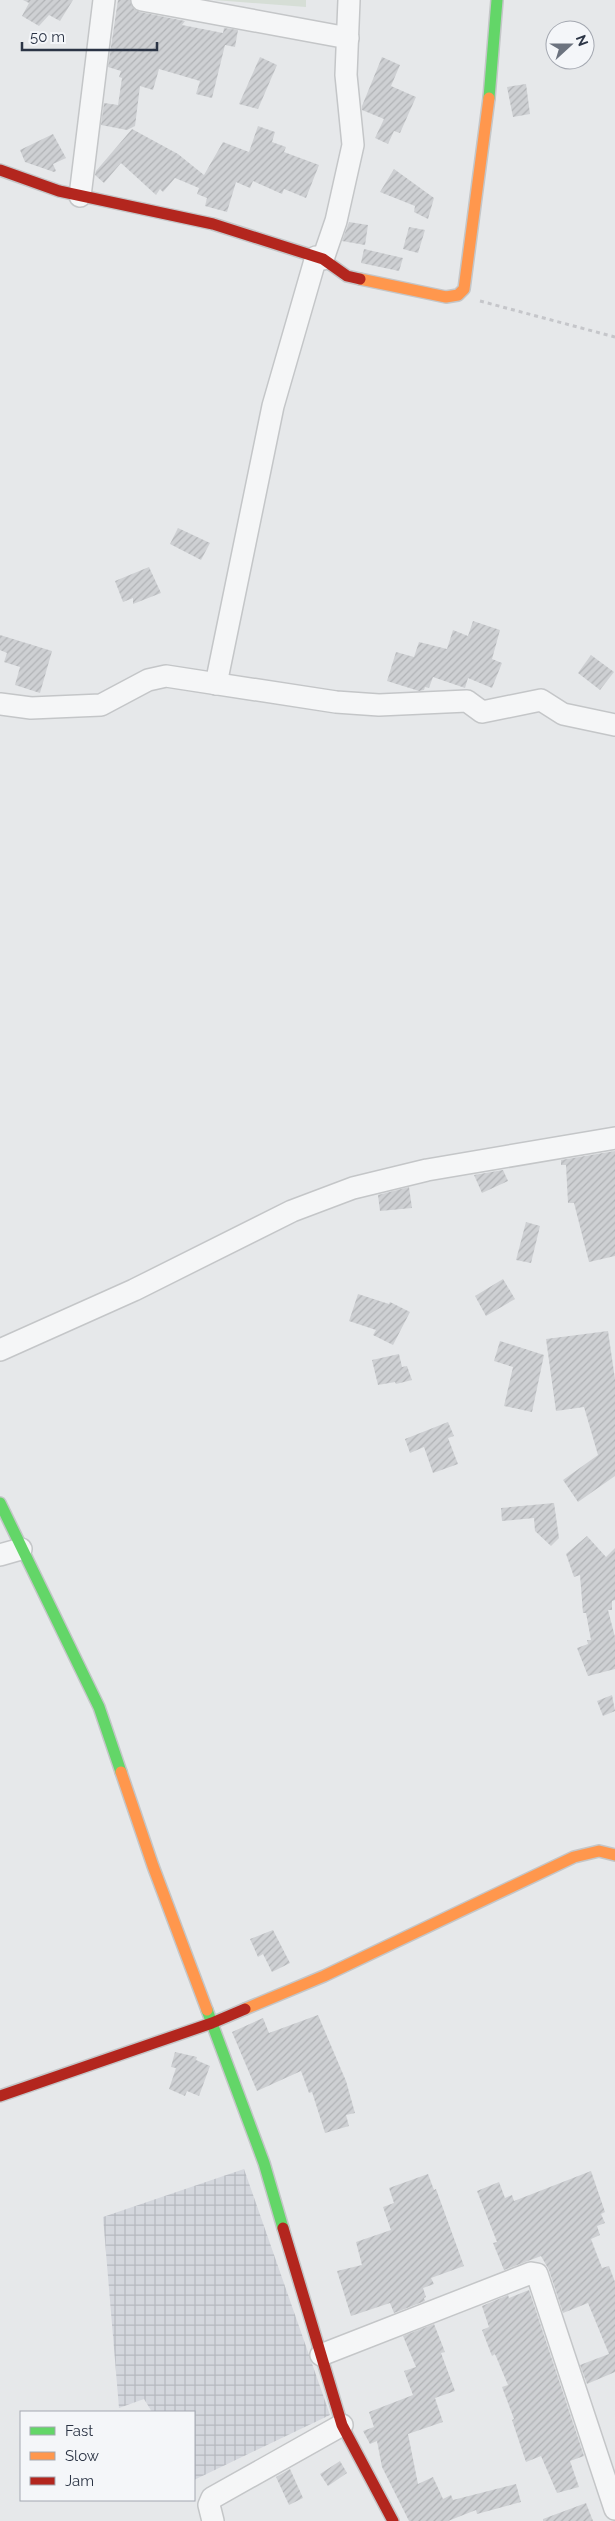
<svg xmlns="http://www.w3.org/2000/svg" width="615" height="2521" viewBox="0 0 615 2521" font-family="Raleway,sans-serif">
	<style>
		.industrial { fill: url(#industrial-grid) }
		.grass { fill: #d6ded6 }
		.building { fill: url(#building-hatch) }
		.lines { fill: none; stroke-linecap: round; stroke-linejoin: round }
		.street-casing { stroke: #c4c6c8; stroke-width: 24 }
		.fast-casing { stroke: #c4c6c8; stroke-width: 14 }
		.slow-casing { stroke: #c4c6c8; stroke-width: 14 }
		.jam-casing { stroke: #c4c6c8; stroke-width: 14 }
		.path { stroke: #c5c6ca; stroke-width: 3; stroke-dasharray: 4 4; stroke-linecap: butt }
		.street { stroke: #f5f6f7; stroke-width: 21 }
		.fast { stroke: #63d668; stroke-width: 11 }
		.slow { stroke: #ff974d; stroke-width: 11 }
		.jam { stroke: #b3261e; stroke-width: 11 }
	</style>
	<defs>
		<pattern id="industrial-grid" width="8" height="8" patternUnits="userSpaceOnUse" patternTransform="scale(1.25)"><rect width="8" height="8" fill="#d4d7dd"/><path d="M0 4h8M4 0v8" fill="none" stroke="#b6b9bf"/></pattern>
		<pattern id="building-hatch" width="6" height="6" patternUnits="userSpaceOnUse" patternTransform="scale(1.25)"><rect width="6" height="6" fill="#ced0d3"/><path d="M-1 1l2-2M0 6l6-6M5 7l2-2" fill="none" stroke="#b1b3b6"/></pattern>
	</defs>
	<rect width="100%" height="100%" fill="#e6e8ea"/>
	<path class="industrial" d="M 244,2169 L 330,2415 L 194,2480 L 194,2412 L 152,2412 L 144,2399 L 119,2408 L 103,2217 Z"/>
	<path class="grass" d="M 214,0 L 306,0 L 306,7 Z"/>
	<g class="building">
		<path d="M 23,0 L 73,0 L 60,21 L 49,15 L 39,26 L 22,16 L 29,3 Z"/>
		<path d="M 118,0 L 130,0 L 134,9 L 140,12 L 185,21 L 182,25 L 223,33 L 224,28 L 238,30 L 235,47 L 225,45 L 212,98 L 196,94 L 200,81 L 159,69 L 153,90 L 140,86 L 135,126 L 127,130 L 101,125 L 104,103 L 118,105 L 122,78 L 119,77 L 121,71 L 108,67 Z"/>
		<path d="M 260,57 L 277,65 L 258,109 L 239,104 Z"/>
		<path d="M 382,57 L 400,65 L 391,86 L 416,97 L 400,133 L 394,131 L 388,144 L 375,138 L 384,119 L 362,110 L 362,106 Z"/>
		<path d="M 526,84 L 530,114 L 513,117 L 507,87 Z"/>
		<path d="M 258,126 L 275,132 L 272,142 L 286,147 L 284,152 L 319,165 L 306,198 L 284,189 L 282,194 L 253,181 L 250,188 L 236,182 L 227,212 L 205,206 L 207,198 L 197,194 L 199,188 L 175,178 L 163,192 L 160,189 L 156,195 L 121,163 L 104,183 L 95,175 L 96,171 L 132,129 L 178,154 L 204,175 L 223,142 L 249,152 Z"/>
		<path d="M 53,134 L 66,158 L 53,164 L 56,171 L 54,172 L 25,162 L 20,150 Z"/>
		<path d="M 394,169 L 434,198 L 428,219 L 414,212 L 415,206 L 380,192 Z"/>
		<path d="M 349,222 L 368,225 L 365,245 L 342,241 Z"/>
		<path d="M 409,227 L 425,230 L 418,253 L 403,249 Z"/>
		<path d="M 364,249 L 403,258 L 399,271 L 361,263 Z"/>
		<path d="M 178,528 L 210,543 L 201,560 L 170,544 Z"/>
		<path d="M 149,567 L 161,593 L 133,604 L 133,598 L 123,602 L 115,581 Z"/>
		<path d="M 473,621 L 500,630 L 492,659 L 502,663 L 492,688 L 468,678 L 465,688 L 433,677 L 429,688 L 425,687 L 424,690 L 419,691 L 387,681 L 396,652 L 414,657 L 419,642 L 447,649 L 453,630 L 468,636 Z"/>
		<path d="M 0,635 L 52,651 L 40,693 L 15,685 L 20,667 L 4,662 L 7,653 L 0,650 Z"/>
		<path d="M 591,655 L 614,672 L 600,690 L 578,673 Z"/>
		<path d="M 615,1151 L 615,1256 L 589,1262 L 574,1203 L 568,1203 L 566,1165 L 561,1165 L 561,1160 Z"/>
		<path d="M 503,1170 L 508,1181 L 482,1193 L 474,1175 Z"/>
		<path d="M 409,1187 L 412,1208 L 380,1211 L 378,1195 Z"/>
		<path d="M 526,1222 L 540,1226 L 531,1263 L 516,1260 Z"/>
		<path d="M 503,1279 L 515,1299 L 486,1316 L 475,1296 Z"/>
		<path d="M 358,1294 L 389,1304 L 390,1302 L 410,1312 L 393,1345 L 373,1335 L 376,1330 L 349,1321 Z"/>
		<path d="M 608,1331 L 615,1379 L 615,1476 L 578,1502 L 563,1480 L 598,1455 L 584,1407 L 556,1411 L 546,1339 Z"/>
		<path d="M 500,1341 L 544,1355 L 532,1412 L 504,1406 L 513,1367 L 494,1361 Z"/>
		<path d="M 399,1354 L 402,1367 L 407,1366 L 412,1380 L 396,1384 L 395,1382 L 378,1385 L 372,1360 Z"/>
		<path d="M 448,1422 L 454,1436 L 448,1438 L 458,1464 L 433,1473 L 424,1447 L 410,1453 L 405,1439 Z"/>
		<path d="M 554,1503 L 559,1538 L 551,1546 L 535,1531 L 534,1518 L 502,1521 L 501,1508 Z"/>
		<path d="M 587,1536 L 606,1557 L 615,1548 L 615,1600 L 612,1601 L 612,1610 L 608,1610 L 615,1637 L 615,1669 L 588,1676 L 577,1648 L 588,1644 L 587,1640 L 591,1640 L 586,1613 L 583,1613 L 580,1575 L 574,1577 L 566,1554 Z"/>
		<path d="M 612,1695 L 615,1711 L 603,1716 L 597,1701 Z"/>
		<path d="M 273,1930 L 290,1963 L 272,1972 L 263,1954 L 258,1957 L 250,1939 Z"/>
		<path d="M 318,2015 L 346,2081 L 355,2113 L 346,2115 L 349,2126 L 325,2133 L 312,2092 L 309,2093 L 301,2071 L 257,2091 L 232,2032 L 263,2018 L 269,2033 Z"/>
		<path d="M 175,2052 L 197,2057 L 196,2060 L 210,2066 L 199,2096 L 187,2091 L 185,2096 L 169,2089 L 176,2068 L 171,2067 Z"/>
		<path d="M 591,2171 L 605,2212 L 601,2214 L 605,2223 L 597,2226 L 600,2235 L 591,2239 L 602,2268 L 609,2266 L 615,2282 L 615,2372 L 587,2384 L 580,2365 L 609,2354 L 588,2303 L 563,2313 L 549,2270 L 541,2256 L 504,2270 L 493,2243 L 497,2242 L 477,2191 L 499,2182 L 505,2198 L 512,2195 L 514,2201 Z"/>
		<path d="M 428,2174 L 434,2190 L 436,2189 L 464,2266 L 431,2278 L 434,2284 L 423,2288 L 426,2297 L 424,2298 L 425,2301 L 394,2313 L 390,2303 L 351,2316 L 337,2271 L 362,2265 L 356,2242 L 391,2230 L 383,2207 L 394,2203 L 389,2188 Z"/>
		<path d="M 529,2290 L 584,2456 L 570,2461 L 579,2487 L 557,2493 L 541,2456 L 526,2462 L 512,2420 L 514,2419 L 502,2387 L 508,2385 L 495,2354 L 492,2356 L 482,2330 L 489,2327 L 482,2306 L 508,2295 L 509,2298 Z"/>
		<path d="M 434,2324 L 445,2352 L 441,2353 L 455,2391 L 435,2398 L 443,2422 L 408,2434 L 418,2484 L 433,2477 L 443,2499 L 451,2495 L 453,2500 L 516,2484 L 521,2502 L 477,2514 L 476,2510 L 448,2521 L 409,2521 L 382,2467 L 377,2441 L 370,2444 L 363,2431 L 374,2427 L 369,2412 L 413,2395 L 404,2371 L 416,2367 L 403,2336 Z"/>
		<path d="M 340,2461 L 347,2473 L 328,2486 L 320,2474 Z"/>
		<path d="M 290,2469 L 303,2498 L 289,2505 L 276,2477 Z"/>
		<path d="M 586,2503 L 593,2521 L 543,2521 L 543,2519 Z"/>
	</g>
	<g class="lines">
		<g class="street-casing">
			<g id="street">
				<path d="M 142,0 L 348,38"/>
				<path d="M 80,196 L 104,0"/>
				<path d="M 323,259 L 336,221 L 353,145 L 346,75 L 349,0"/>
				<path d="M 216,684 L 273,406 L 316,257"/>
				<path d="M 0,704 L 31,708 L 101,705 L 148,680 L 166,676 L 336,702 L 379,705 L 467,701 L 482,712 L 541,700 L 563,714 L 615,725"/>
				<path d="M 0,1350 L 134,1290 L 292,1211 L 353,1188 L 427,1170 L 615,1138"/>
				<path d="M 0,1555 L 21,1549"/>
				<path d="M 321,2355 L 531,2273 L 537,2274 L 615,2509"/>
				<path d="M 213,2521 L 209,2505 L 212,2498 L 342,2425"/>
			</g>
		</g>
		<g class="fast-casing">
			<g id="fast">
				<path d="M 489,98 L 497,0"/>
				<path d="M 0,1503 L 99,1707 L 121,1772"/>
				<path d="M 207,2010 L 264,2163 L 283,2228"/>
			</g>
		</g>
		<g class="slow-casing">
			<g id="slow">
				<path d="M 360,279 L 446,297 L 458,295 L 464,289 L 489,98"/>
				<path d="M 121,1772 L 153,1866 L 207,2010"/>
				<path d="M 245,2009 L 324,1976 L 574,1857 L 599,1851 L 615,1855"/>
			</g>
		</g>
		<g class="jam-casing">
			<g id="jam">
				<path d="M 0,170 L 59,191 L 213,224 L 323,259 L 347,276 L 360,279"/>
				<path d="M 0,2096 L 212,2023 L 245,2009"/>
				<path d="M 283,2228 L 342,2425 L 393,2521"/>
			</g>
		</g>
		<path class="path" d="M 480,301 L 615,337"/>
		<use href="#street" class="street"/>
		<use href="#fast" class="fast"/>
		<use href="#slow" class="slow"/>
		<use href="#jam" class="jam"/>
	</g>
	<rect x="20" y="2411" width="175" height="90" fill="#f4f6f9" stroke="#a4a8b1"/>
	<rect x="30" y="2427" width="25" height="8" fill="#63d668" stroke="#a4a8b1"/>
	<text x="65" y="2436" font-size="15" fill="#2b3445">Fast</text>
	<rect x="30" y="2452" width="25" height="8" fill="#ff974d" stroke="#a4a8b1"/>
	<text x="65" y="2461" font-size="15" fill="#2b3445">Slow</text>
	<rect x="30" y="2477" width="25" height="8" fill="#b3261e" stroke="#a4a8b1"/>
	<text x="65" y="2486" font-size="15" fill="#2b3445">Jam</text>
	<g transform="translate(570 45) rotate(69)"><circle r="24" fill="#f4f6f9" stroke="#a4a8b1"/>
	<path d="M0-4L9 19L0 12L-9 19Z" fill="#6c737f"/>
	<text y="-8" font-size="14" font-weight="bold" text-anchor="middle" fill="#2b3445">N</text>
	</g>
	<path d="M22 42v8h135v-8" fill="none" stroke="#2b3445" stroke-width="2.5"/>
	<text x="30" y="42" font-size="15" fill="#2b3445" stroke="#f4f6f9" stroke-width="4" paint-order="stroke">50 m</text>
</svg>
